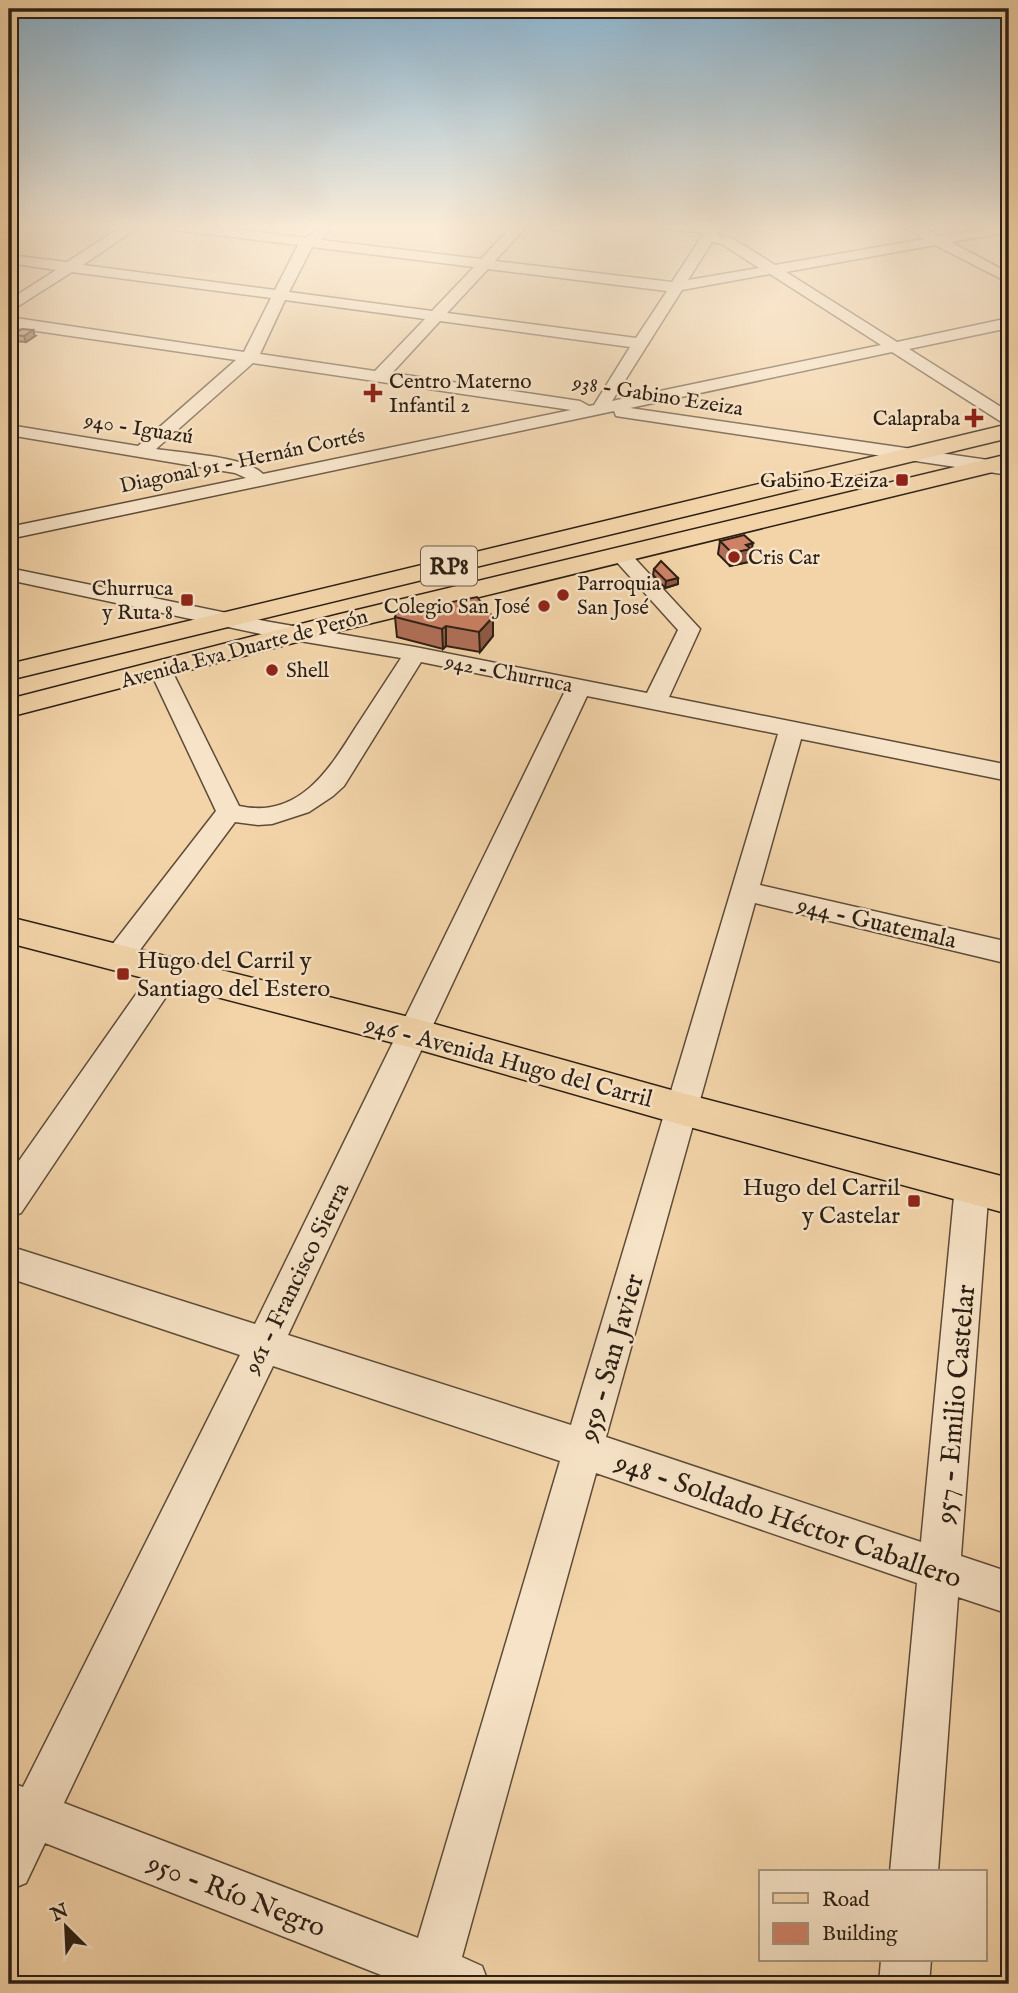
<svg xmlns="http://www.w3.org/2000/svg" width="1018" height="1993" viewBox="0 0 1018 1993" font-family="'IM FELL English',serif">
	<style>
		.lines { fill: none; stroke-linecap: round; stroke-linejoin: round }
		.minor-casing { stroke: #5e4c39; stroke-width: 3 }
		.major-casing { stroke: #2c1f14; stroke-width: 3 }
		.minor { fill: #f7e3c7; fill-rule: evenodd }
		.major { fill: #f3d4a9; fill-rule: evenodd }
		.wall { fill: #b16f58; stroke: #2c1f14; stroke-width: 2 }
		.shaded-wall { fill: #905a47; stroke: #2c1f14; stroke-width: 2 }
		.building { fill: #ce8166; stroke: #2c1f14; stroke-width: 2 }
		.poi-dot { fill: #8f2418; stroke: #f7e3c7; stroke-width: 2.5 }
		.labels { text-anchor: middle; stroke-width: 5; stroke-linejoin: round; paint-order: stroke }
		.far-poi-label { font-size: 21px; fill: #2c1f14; stroke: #f7e3c7; text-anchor: start }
		.far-street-label { font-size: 21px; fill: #2c1f14; stroke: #f7e3c7 }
		.shield { fill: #f7e3c7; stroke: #695a4a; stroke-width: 2 }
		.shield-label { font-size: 23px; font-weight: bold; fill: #2c1f14 }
		.street-label { font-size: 24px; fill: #2c1f14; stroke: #f7e3c7 }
		.poi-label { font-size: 24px; fill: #2c1f14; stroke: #f7e3c7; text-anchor: start }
		.near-street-label { font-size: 28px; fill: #2c1f14; stroke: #f7e3c7 }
	</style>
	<rect width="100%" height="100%" fill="#f3d4a9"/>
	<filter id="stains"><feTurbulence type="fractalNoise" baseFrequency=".00286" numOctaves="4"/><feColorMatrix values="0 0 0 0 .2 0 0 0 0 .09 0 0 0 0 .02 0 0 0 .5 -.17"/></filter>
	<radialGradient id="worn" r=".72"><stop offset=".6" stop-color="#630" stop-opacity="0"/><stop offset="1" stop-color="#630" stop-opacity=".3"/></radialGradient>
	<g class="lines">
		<g class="minor-casing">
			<g id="minor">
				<path d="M 124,225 L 141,225 L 83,265 L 275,290 L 298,245 L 167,229 L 160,225 L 202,225 L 306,238 L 322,227 L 329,231 L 321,240 L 481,259 L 513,225 L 528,225 L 495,261 L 672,282 L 704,233 L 665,229 L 658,225 L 723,225 L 717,235 L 732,238 L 775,265 L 924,239 L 901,225 L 919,225 L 939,236 L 1009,225 L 1009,232 L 951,242 L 1009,273 L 1009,283 L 935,245 L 786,272 L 897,342 L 1009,318 L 1009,328 L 909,349 L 1009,412 L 1009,424 L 1003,423 L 892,352 L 630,408 L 1009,463 L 1009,475 L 622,417 L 616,416 L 614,411 L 9,539 L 9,527 L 246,478 L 235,473 L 9,435 L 9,425 L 138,446 L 236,360 L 9,327 L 9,317 L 244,352 L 271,298 L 72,272 L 9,312 L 9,300 L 56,270 L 9,263 L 9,255 L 67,262 ZM 712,242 L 722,244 L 759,268 L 688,280 ZM 312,247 L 474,267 L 432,311 L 289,292 ZM 488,269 L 667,291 L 636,338 L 447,313 ZM 770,274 L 881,345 L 612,401 L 682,290 ZM 285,300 L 425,319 L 375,371 L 260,354 ZM 440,321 L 630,347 L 594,405 L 589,406 L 580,401 L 392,373 ZM 253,363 L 571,410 L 263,474 C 248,457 181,453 156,449 Z"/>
				<path d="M 621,549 L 628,551 L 700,629 L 669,697 L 1009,765 L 1009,781 L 801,739 L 760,885 L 1009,942 L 1009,964 L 755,903 L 606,1437 L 921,1542 L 955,1186 L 960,1176 L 972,1171 L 984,1176 L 989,1186 L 961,1556 L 1009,1572 L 1009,1614 L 958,1597 L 938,1872 L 890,1872 L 917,1583 L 596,1473 L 462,1957 L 482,1966 L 489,1984 L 404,1984 L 45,1843 L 26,1883 L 9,1890 L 9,1782 L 23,1787 L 240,1355 L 9,1278 L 9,1246 L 255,1324 L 565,691 L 421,662 L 344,786 L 333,796 L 309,812 L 272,824 L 258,825 L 235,822 L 128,966 L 118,969 L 108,966 L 104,958 L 108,950 L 216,811 L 150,671 L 153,666 L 169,666 L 172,671 L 239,806 C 299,819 329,770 356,727 C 371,704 386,681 401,658 L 270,636 L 9,580 L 9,568 L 270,622 L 415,647 L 647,693 L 678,630 L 614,559 L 611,555 L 614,551 ZM 587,696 L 778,734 L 571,1425 L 288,1335 ZM 273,1366 L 560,1461 L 418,1938 L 64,1803 Z"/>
				<path d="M 168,960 L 178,963 L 183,971 L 178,979 L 21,1213 L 9,1217 L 9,1175 L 158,963 Z"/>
				<path d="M 881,1960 L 931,1960 L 929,1984 L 879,1984 Z"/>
			</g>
		</g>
		<g class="major-casing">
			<g id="major">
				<path d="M 1009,424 L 1009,438 L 9,680 L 9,664 Z"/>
				<path d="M 1009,454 L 1009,468 L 343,630 L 9,717 L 9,699 L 336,615 Z"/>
				<path d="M 9,917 L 413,1018 L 682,1093 L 1009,1178 L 1009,1214 L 682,1125 L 413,1048 L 9,943 Z"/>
			</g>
		</g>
		<use href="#minor" class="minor"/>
		<use href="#major" class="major"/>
	</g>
	<g class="wall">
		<path d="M 13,335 L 35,336 L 26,342 L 15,341 Z"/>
		<path d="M 720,541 L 751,556 L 750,556 L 749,562 L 730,566 L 718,554 Z"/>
		<path d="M 654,569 L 678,578 L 678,584 L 665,588 L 653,575 Z"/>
		<path d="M 395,617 L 493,617 L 493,636 L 480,652 L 446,646 L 443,649 L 397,637 Z"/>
	</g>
	<g class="shaded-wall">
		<path d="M 33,330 L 35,336 L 26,342 L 24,336 Z"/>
		<path d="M 753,543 L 749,562 L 730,566 L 732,553 L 746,545 Z"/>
		<path d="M 678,578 L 678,584 L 665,588 L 666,581 Z"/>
		<path d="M 493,617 L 493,636 L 480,652 L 479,632 Z"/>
		<path d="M 446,626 L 446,646 L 443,649 L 442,629 Z"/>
	</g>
	<g class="building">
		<path d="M 22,329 L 33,330 L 24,336 L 13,335 Z"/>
		<path d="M 744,535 L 753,543 L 746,545 L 751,549 L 732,553 L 720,541 Z"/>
		<path d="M 661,561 L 678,578 L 666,581 L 654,569 Z"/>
		<path d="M 477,597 L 493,617 L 479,632 L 446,626 L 442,629 L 395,617 L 396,613 Z"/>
	</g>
	<linearGradient id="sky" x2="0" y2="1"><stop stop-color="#8ab5d2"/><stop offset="0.45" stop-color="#faecd8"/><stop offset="1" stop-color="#faecd8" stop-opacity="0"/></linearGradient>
	<rect width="1018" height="504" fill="url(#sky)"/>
	<g class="poi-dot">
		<path d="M369.5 382.5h7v7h7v7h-7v7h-7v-7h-7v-7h7z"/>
		<path d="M970.5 407.5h7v7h7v7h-7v7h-7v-7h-7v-7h7z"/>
		<rect x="895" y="473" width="14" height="14" rx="3.5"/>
		<circle cx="734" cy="557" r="7"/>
		<circle cx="563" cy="595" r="7"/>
		<rect x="180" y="593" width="14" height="14" rx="3.5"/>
		<circle cx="544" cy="606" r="7"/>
		<circle cx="272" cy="670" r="7"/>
		<rect x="116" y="967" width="14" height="14" rx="3.5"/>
		<rect x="907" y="1194" width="14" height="14" rx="3.5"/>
	</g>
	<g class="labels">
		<g class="far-poi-label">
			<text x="389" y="388">Centro Materno<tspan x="389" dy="24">Infantil 2</tspan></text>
			<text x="960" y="425" text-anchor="end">Calapraba</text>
			<text x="888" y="487" text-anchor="end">Gabino Ezeiza</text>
			<text x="748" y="564">Cris Car</text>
			<text x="577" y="590">Parroquia<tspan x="577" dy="24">San José</tspan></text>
			<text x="173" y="595" text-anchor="end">Churruca<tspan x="173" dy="24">y Ruta 8</tspan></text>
			<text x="530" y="613" text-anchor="end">Colegio San José</text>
			<text x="286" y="677">Shell</text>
		</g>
		<g class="far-street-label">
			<text transform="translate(658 395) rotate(9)" y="7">938 - Gabino Ezeiza</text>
			<text transform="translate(139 428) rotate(9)" y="7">940 - Iguazú</text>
			<text transform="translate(242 460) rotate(-12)" y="7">Diagonal 91 - Hernán Cortés</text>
			<text transform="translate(244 648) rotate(-15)" y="7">Avenida Eva Duarte de Perón</text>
			<text transform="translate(509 673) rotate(11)" y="7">942 - Churruca</text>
		</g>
		<rect class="shield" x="421" y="546.5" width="56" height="39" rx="5"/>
		<g class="shield-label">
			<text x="449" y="574">RP8</text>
		</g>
		<g class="street-label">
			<text transform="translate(877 922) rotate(13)" y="8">944 - Guatemala</text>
			<text transform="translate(509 1061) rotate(15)" y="8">946 - Avenida Hugo del Carril</text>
			<text transform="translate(296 1278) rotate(-64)" y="8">961 - Francisco Sierra</text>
		</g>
		<g class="poi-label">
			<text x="137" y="968">Hugo del Carril y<tspan x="137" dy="28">Santiago del Estero</tspan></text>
			<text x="900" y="1195" text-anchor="end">Hugo del Carril<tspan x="900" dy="28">y Castelar</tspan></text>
		</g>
		<g class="near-street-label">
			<text transform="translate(610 1357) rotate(-74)" y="10">959 - San Javier</text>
			<text transform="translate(954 1404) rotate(-85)" y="10">957 - Emilio Castelar</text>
			<text transform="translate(789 1519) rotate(19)" y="10">948 - Soldado Héctor Caballero</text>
			<text transform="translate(237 1894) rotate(21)" y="10">950 - Río Negro</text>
		</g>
	</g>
	<rect width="1018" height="1993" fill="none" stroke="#f3d4a9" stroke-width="35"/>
	<rect x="10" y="10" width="997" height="1972" fill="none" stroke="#2c1f14" stroke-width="3.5"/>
	<rect x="18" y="18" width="983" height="1958" fill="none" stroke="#2c1f14" stroke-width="2"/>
	<rect x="759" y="1870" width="228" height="91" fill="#f7e3c7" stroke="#a6957f" stroke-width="2"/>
	<rect x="773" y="1893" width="35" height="10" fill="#f3d4a9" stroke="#a6957f" stroke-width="2"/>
	<text x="822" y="1906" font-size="21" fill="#2c1f14">Road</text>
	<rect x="773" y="1923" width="35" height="21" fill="#ce8166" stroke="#a6957f" stroke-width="2"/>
	<text x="822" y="1940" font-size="21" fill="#2c1f14">Building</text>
	<g transform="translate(66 1927) rotate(336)" stroke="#f7e3c7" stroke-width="5" paint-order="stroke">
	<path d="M0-5L12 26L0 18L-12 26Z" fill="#2c1f14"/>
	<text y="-10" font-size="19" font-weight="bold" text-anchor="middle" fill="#2c1f14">N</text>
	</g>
	<rect width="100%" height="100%" filter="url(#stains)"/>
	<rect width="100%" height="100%" fill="url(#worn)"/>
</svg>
